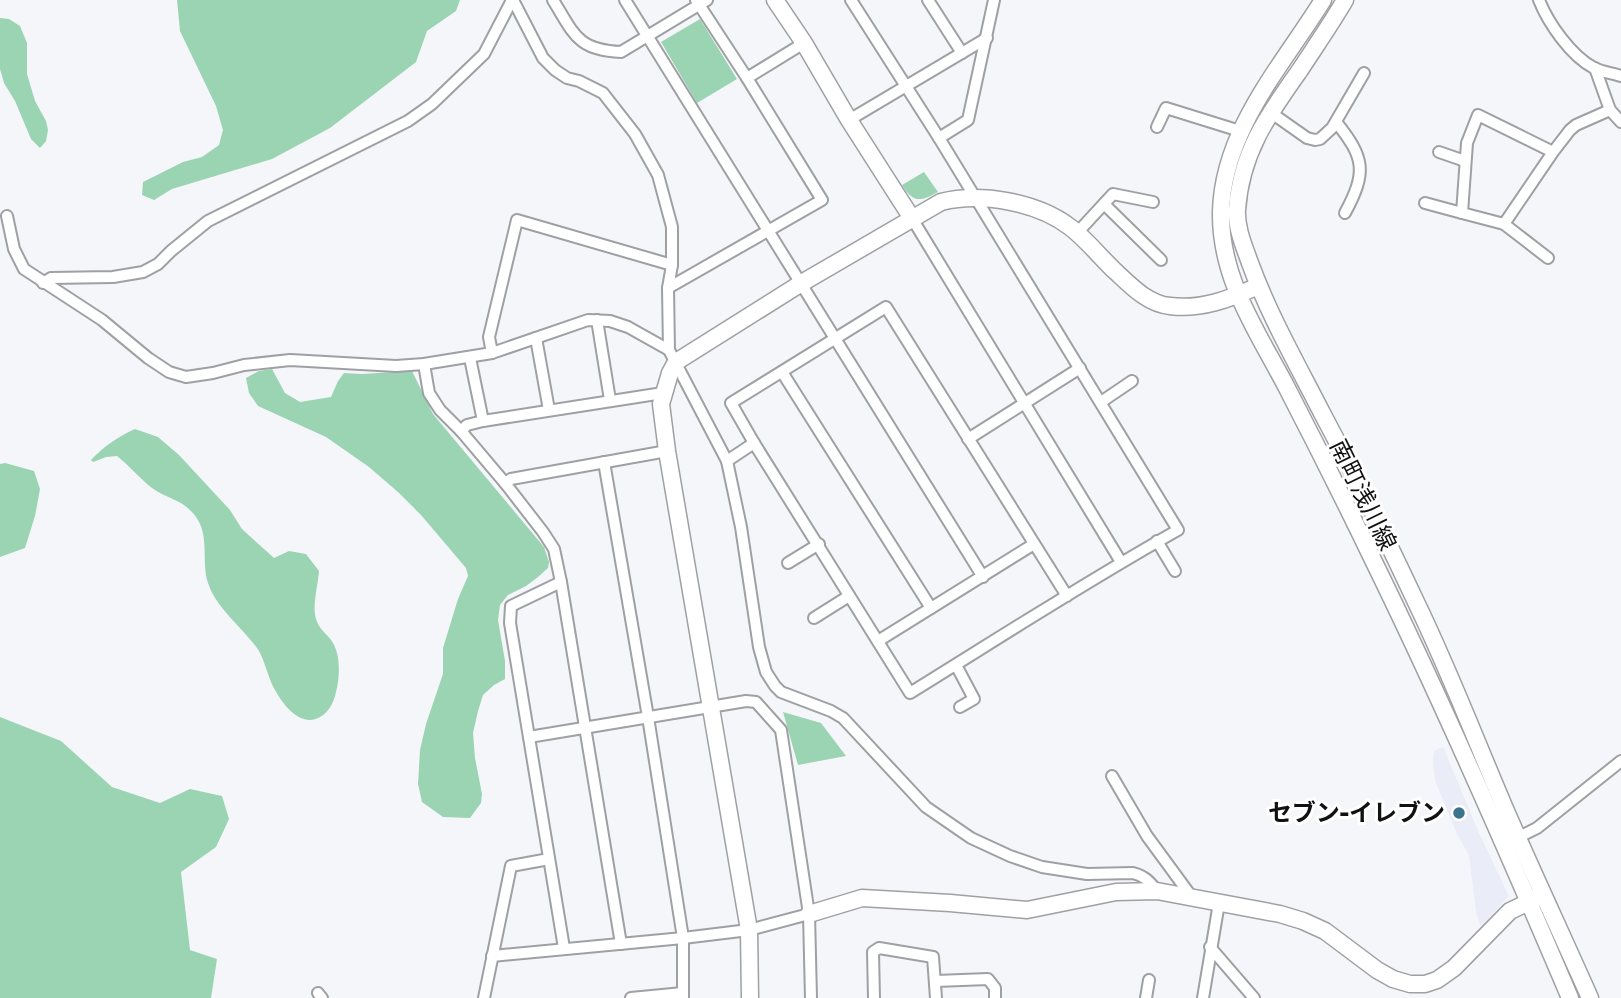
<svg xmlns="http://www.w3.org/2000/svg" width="1621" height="998" viewBox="0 0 1621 998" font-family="'Golos Text','Noto Sans JP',sans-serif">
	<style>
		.built { fill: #eaecf7 }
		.green { fill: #9bd4b2 }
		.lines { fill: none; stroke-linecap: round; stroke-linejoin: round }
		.street-casing { stroke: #9fa0a4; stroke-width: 14 }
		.secondary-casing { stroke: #9fa0a4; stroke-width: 19 }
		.street { stroke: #fff; stroke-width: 10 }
		.secondary { stroke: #fff; stroke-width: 16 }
		.poi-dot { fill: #39738c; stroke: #fff; stroke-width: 2.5 }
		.labels { text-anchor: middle; stroke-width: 6; stroke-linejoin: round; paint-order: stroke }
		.street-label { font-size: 24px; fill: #111112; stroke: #fff }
		.poi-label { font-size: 24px; font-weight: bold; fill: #111112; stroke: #fff; text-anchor: end }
	</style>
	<rect width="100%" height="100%" fill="#f5f6f9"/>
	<path class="built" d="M 1443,747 L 1479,833 L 1509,896 L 1481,926 L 1476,912 L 1469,855 L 1457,834 L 1435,780 L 1433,762 L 1434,751 Z"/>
	<g class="green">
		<path d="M 177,0 L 460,0 L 456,11 L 427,31 L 416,62 L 330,128 L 272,159 L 172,189 L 154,200 L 142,195 L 143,182 L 183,162 L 202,157 L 219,145 L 223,130 L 216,106 L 180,31 Z"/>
		<path d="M 0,18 L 9,19 L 20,26 L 27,43 L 27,74 L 35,101 L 46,121 L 48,130 L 46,141 L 40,148 L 31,139 L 15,101 L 4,83 L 0,69 Z"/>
		<path d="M 700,19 L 737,79 L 697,103 L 661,42 Z"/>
		<path d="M 924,172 L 938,192 C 920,202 913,203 902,185 Z"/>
		<path d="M 272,369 L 285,393 L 300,402 L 331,397 L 338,381 L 344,373 L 362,374 L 412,371 L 433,414 L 544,547 L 549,562 L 548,568 L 538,577 L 526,586 L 508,595 L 500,605 L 498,620 L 505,661 L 505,679 L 494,685 L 483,695 L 478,711 L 473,733 L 475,758 L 482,794 L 481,803 L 470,818 L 443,817 L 422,802 L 418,784 L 420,750 L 426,724 L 443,674 L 443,648 L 458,599 L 468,576 L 466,568 L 421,515 L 399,493 L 369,467 L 326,437 L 258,406 L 249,393 L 246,378 L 259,371 Z"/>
		<path d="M 135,429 L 158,437 L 179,455 L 230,510 L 242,529 L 274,558 L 289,551 L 306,554 L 319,571 C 318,586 312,605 316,619 C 319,629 326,633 331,640 C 341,653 340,677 336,692 C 334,702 329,712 320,717 C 301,728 283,705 275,690 C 268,678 266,664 259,651 C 244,628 217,610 208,583 C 201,562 210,536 196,517 C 183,499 169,500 152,488 C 140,479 130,466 117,456 L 106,457 L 93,462 L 91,460 C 103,447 119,436 135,429 Z"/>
		<path d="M 5,463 L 34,471 L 40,489 L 35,516 L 25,548 L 0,557 L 0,464 Z"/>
		<path d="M 783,712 L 821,723 L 846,756 L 798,765 Z"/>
		<path d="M 0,717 L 61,741 L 112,787 L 160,803 L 190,789 L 222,796 L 229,819 L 216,847 L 181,872 L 190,950 L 217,959 L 211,998 L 0,998 Z"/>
	</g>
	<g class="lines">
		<g class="street-casing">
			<g id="street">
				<path d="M 513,0 L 543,58 L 555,70 L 567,78 L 579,81 L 603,93 L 635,134 L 658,175 L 672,227 L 672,265 L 668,288 L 669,350 L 727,461 L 754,443"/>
				<path d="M 553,0 C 574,34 577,50 621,52 L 707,0"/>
				<path d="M 625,0 L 983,577"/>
				<path d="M 851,0 L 939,138 L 1178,530 C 1087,581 999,638 910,693 L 754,443 L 731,403 L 886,307 L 1067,596"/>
				<path d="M 928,0 L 962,53"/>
				<path d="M 1539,0 C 1548,23 1571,56 1594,68 C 1602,72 1612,73 1621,76"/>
				<path d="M 747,78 L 804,43"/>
				<path d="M 1610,110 L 1621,122"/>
				<path d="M 1270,112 L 1307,138 L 1315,140 L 1320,139 L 1332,128 L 1364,73"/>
				<path d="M 849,120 L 987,38"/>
				<path d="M 1336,122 C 1365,158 1367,172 1345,213"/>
				<path d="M 1157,127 L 1166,108 L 1240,131"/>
				<path d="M 939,138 L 968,120 L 994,0"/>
				<path d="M 1439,152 L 1465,161"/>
				<path d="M 1553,152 L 1478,115 L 1467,143 L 1462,213 L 1504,224 L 1553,152 L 1570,130 L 1576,125 L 1610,110 L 1595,68"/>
				<path d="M 1425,203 L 1462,213"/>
				<path d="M 1104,204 L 1161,260"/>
				<path d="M 7,216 L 14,249 L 24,269 L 102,320 L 148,358 L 169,372 L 186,377 L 213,373 L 244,365 L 290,360 L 396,366 L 424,364 L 492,353 L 588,320 L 610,321 L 628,327 L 669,350"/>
				<path d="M 913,220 L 1121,562"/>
				<path d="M 1504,224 L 1548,258"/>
				<path d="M 1077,233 L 1113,194 L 1153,202"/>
				<path d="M 43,283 L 51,278 L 113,277 L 143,272 L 158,264 L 171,251 L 208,221 L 408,121 L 432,104 L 484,54 L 512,0"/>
				<path d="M 668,288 L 822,200 L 747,78 L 696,0"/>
				<path d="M 597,320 L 610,400"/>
				<path d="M 536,338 L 549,410"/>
				<path d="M 492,353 L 489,337 L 517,220 L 672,265"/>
				<path d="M 470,358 L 483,421"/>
				<path d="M 424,364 L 429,393 L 440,410 L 461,431 L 505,483 L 543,532 L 554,549 L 561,582 L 621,944"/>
				<path d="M 782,372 L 931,608"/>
				<path d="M 1101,402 L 1132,381"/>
				<path d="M 461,431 L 467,425 L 483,421 L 663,393"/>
				<path d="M 968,439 L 1080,368"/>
				<path d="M 727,461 L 741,527 L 759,647 L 766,672 L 775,686 L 781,692 L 831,711 L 843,718 L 926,807 L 971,838 L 1010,856 L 1042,867 L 1087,874 L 1133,873 C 1145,876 1150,882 1157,891"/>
				<path d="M 604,462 L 648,717 L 683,938 L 683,998"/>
				<path d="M 505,483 L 511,479 L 667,451"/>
				<path d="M 1157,541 L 1175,571"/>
				<path d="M 788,563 L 819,544"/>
				<path d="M 561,582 L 511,606 L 510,623 L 564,948"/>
				<path d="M 814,618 L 849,596"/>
				<path d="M 878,641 L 1034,544"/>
				<path d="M 956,665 L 974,699 L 960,707"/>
				<path d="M 529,737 L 746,701 L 756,702 L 781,730 L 809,914 L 811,998"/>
				<path d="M 1112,776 L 1147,836 L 1191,896"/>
				<path d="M 1519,837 L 1537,828 L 1621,761"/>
				<path d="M 1210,947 L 1254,998"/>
				<path d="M 492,956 L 683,938 L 749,930 L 809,914"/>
				<path d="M 936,981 L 988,979 L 995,988 L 995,998"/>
				<path d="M 318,993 L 322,998"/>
				<path d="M 484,998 L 511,866 L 549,859"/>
				<path d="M 631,998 L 683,993"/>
				<path d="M 874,998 L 873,952 L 879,948 L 933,957 L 936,998"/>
				<path d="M 1146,998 L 1149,980"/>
				<path d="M 1203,998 L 1219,903"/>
			</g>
		</g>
		<g class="secondary-casing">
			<g id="secondary">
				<path d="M 775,0 L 804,43 L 849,120 L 913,220"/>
				<path d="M 1323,0 C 1282,66 1223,130 1221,212 C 1220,280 1258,332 1288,390 C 1318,448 1347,506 1375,564 C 1445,707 1508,852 1570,998"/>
				<path d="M 1345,0 C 1331,24 1315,47 1300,70 C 1268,115 1241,152 1237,210 C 1236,228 1244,246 1250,263 C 1269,315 1297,364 1322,413 C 1355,475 1386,538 1416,602 C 1449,670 1476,741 1506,811 C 1533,873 1562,935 1590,998"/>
				<path d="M 809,914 L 862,898 L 950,903 L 1027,910 L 1116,892 L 1157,891 L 1280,914 L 1303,921 L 1325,931 L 1377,970 L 1393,979 L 1410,984 L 1425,984 L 1437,980 L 1454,968 L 1510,911 L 1539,897"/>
				<path d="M 750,998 L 749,930 L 667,451 L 661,404 L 670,373 L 676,362 L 800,284 L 941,202 C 981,192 1037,202 1070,227 C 1086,239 1101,258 1116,272 C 1131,286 1148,304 1170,306 C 1201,310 1230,299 1258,286"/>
			</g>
		</g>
		<use href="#street" class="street"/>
		<use href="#secondary" class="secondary"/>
	</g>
	<circle class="poi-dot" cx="1459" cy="813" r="7"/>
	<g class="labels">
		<g class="street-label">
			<text transform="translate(1363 495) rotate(64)" y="8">南町浅川線</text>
		</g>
		<g class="poi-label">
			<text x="1445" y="821">セブン-イレブン</text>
		</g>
	</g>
</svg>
